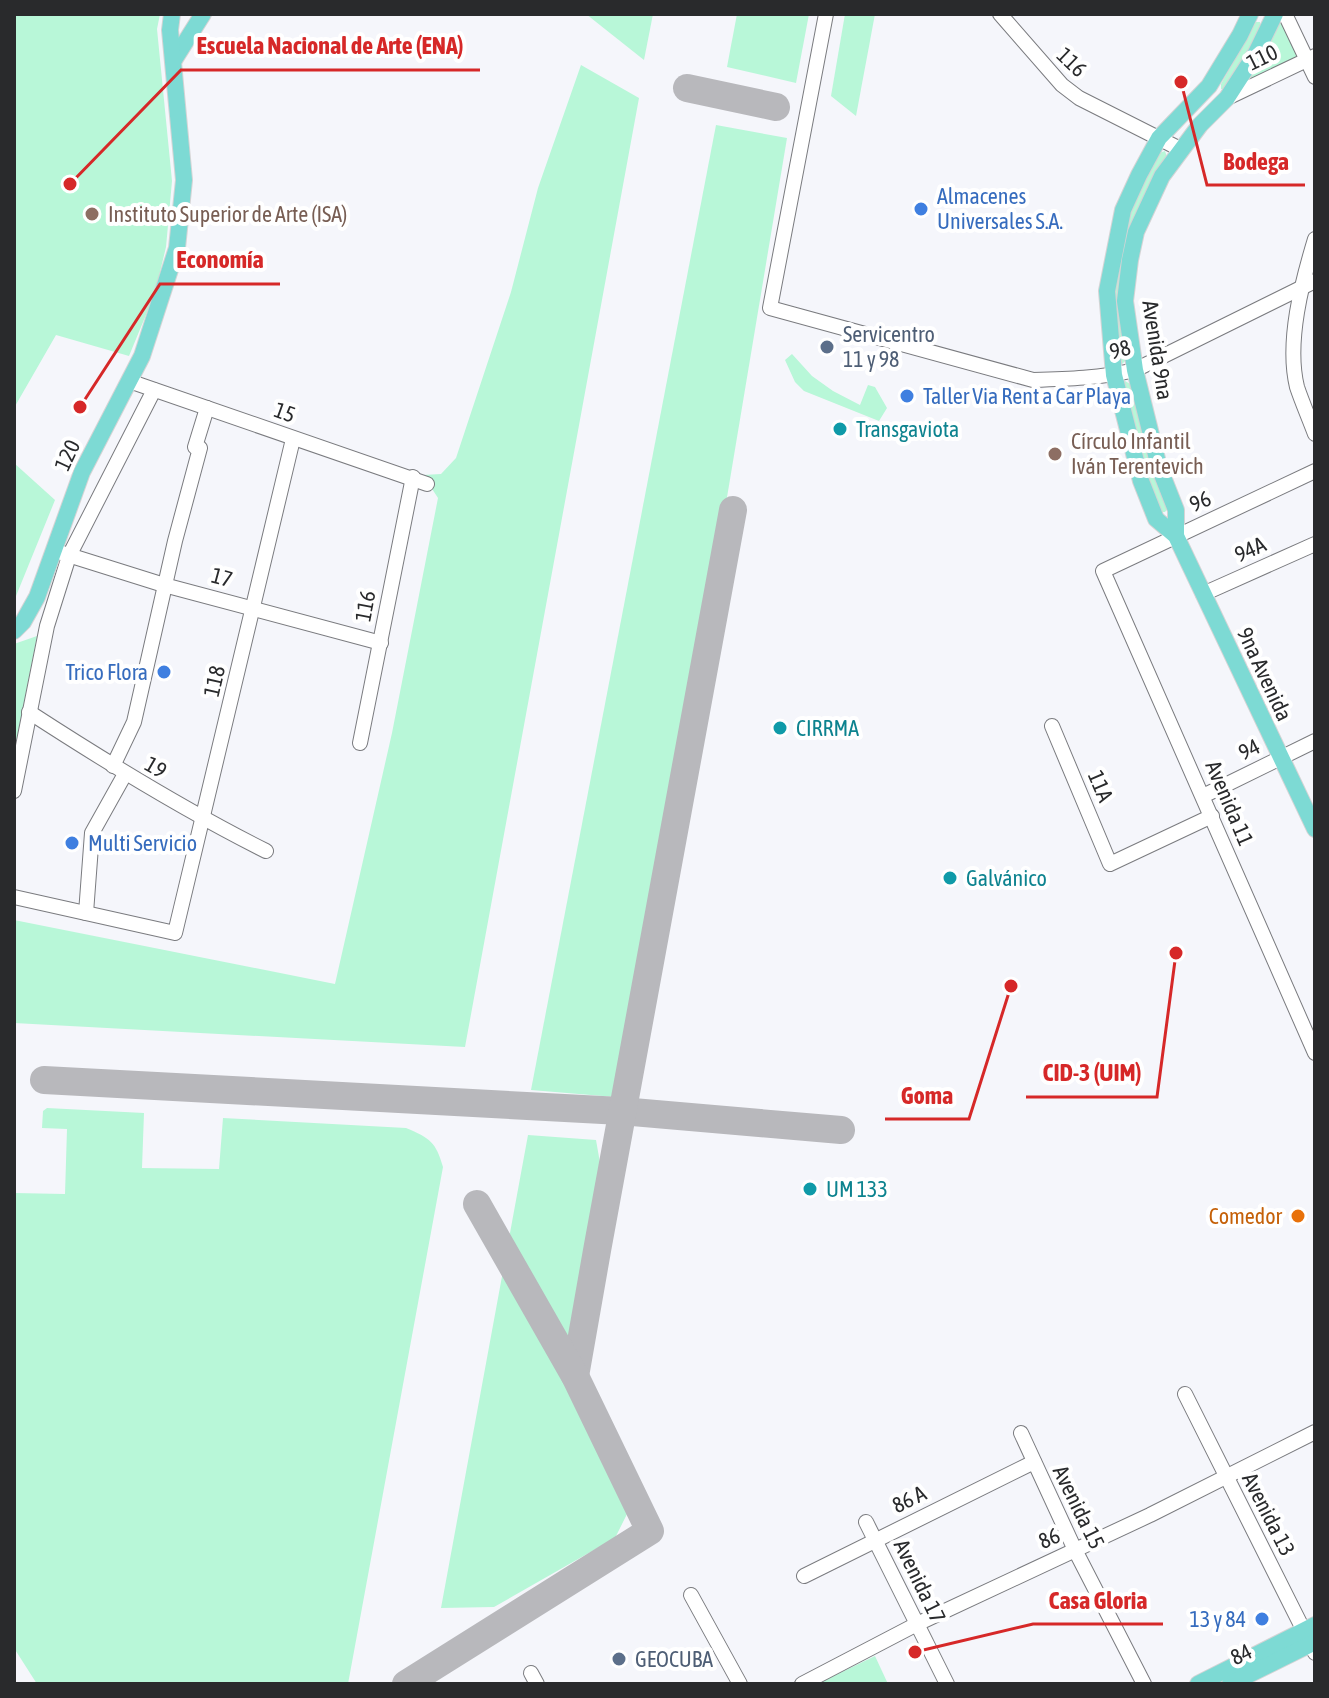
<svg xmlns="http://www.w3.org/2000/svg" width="1329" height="1698" viewBox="0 0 1329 1698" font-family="'Asap Condensed',sans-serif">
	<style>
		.green { fill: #b8f7d8 }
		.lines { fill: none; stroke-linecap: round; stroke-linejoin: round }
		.taxiway { stroke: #b8b8bc; stroke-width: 28 }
		.minor-casing { stroke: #7a7b7f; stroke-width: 16 }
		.major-casing { stroke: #d4d4d5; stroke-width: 18 }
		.minor { stroke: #fff; stroke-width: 14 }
		.major { stroke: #7ddad4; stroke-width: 16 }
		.shop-dot { fill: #3f7fe0; stroke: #fff; stroke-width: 3 }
		.education-dot { fill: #8d6e63; stroke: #fff; stroke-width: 3 }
		.service-dot { fill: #5c6f8a; stroke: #fff; stroke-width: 3 }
		.culture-dot { fill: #0f9aa8; stroke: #fff; stroke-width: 3 }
		.food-dot { fill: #e8710a; stroke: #fff; stroke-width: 3 }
		.labels { text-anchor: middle; stroke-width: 8; stroke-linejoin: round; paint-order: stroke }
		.street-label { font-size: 22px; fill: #292a2c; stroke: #fff }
		.shop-label { font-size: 22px; fill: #366cbe; stroke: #fff; text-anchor: start }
		.education-label { font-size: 22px; fill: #785e54; stroke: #fff; text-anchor: start }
		.service-label { font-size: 22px; fill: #4e5e75; stroke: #fff; text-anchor: start }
		.culture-label { font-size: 22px; fill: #0d838f; stroke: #fff; text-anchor: start }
		.food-label { font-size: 22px; fill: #c56008; stroke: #fff; text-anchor: end }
		.leader { fill: none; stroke: #d62828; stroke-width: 3 }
		.callout-dot { fill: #d62828; stroke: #fff; stroke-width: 3 }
		.callout-label { font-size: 24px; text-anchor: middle; font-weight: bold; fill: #d62828; stroke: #fff; stroke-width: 8; stroke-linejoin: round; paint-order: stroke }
	</style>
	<rect width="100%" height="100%" fill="#f5f6fb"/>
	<g class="green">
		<path d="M 14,14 L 160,14 L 157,29 L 172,181 L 166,247 L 155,293 L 129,356 L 56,335 L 14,408 Z"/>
		<path d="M 586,14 L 653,14 L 644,60 Z"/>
		<path d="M 737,14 L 809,14 L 796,83 L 727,67 Z"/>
		<path d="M 845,14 L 875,14 L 856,116 L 831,96 Z"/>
		<path d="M 1285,14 L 1306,60 L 1227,98 Z"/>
		<path d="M 1256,22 L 1260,22 L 1261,30 L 1227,89 L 1221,89 L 1221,84 Z"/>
		<path d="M 581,65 L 639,98 L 465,1047 L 14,1023 L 14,920 L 335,984 L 392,733 L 438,498 L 423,475 L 441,474 L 456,458 L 511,292 L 538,188 Z"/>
		<path d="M 716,125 L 787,138 L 695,689 L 615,1097 L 531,1090 Z"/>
		<path d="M 1165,151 L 1167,157 L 1142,204 L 1126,360 L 1121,365 L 1112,307 L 1128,213 L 1159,153 Z"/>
		<path d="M 792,354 L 812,376 L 833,391 L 860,405 L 868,385 L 875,387 L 887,408 L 879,421 L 804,391 L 795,382 L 785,360 Z"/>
		<path d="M 1125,381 L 1132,385 L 1168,508 L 1165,512 L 1162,512 L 1146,480 L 1122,383 Z"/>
		<path d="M 14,463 L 55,500 L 14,601 Z"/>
		<path d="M 37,636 L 14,753 L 14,644 Z"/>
		<path d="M 47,1108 L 144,1113 L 142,1168 L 219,1169 L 223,1118 L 406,1128 C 430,1138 436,1142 443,1167 L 348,1684 L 37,1684 L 14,1648 L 14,1193 L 65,1194 L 67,1129 L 42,1128 L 43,1111 Z"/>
		<path d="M 528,1135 L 596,1140 L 602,1174 L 568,1390 L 626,1499 L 627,1514 L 615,1538 L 494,1607 L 441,1608 Z"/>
		<path d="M 875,1656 L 888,1684 L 817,1684 Z"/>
	</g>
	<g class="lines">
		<g class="taxiway">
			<path d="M 687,88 L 776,107"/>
			<path d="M 44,1080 L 621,1111 L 841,1130"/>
			<path d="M 575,1376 C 625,1087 680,799 733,510"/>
			<path d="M 406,1684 L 650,1531 L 575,1376 L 477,1204"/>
		</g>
		<g class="minor-casing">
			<g id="minor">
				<path d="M 826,14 L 770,308 L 1033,380 C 1067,379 1101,378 1135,370 L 1315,281"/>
				<path d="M 1000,14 L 1062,85 L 1079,98 L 1180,149"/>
				<path d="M 1285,14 L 1315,77"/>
				<path d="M 1227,98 L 1315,56"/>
				<path d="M 1315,239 C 1302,282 1286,342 1297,387 C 1302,402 1309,418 1315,434"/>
				<path d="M 129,381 L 427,484"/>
				<path d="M 1315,471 L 1103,571 L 1315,1053"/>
				<path d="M 62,553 L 164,585 L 381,643"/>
				<path d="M 1203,594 L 1315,544"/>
				<path d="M 29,712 C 106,762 184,810 266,851"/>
				<path d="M 1052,726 L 1110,864 L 1212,816"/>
				<path d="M 360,743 L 413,477"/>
				<path d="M 113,766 L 134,722 L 175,541 L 200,448 L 195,447 L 207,408"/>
				<path d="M 14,791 L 47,626 L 69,556 L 154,390"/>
				<path d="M 1203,796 L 1315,741"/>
				<path d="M 14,897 L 175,933 L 293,439"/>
				<path d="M 86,913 L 92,833 L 125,774"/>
				<path d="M 1185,1394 L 1315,1653"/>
				<path d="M 1021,1433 L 1075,1550 L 1144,1684"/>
				<path d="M 866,1522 L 947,1684"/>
				<path d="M 804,1576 L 1034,1462"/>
				<path d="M 691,1595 L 740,1684"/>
				<path d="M 531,1673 L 537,1684"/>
				<path d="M 802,1684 L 917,1624 L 1150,1515 L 1315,1432"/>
			</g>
		</g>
		<g class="major-casing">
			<g id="major">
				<path d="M 1250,14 L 1240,35 L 1209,86 L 1159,138 L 1139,175 L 1123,210 L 1107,291 L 1114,375 L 1141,481 L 1156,519 L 1176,536 L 1315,829"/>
				<path d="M 174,60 L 203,14"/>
				<path d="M 1176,536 L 1176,510 L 1159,467 L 1135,370 L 1125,301 L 1130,260 L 1136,232 L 1162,176 L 1200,125 L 1227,98 L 1256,53 L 1275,14"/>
				<path d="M 14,631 L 23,622 L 37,597 L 82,472 L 142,356 L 177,248 L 184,180 L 170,30 L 172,14"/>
				<path d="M 1198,1684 L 1315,1625"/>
				<path d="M 1230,1684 L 1315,1642"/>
			</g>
		</g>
		<use href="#minor" class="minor"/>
		<use href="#major" class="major"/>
	</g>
	<g class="shop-dot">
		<circle cx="921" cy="209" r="8"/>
		<circle cx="907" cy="396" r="8"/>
		<circle cx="164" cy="672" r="8"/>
		<circle cx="72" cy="843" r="8"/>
		<circle cx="1262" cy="1619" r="8"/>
	</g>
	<g class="education-dot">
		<circle cx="92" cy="214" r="8"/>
		<circle cx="1055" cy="454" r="8"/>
	</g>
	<g class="service-dot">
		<circle cx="827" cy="347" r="8"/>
		<circle cx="619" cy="1659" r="8"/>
	</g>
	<g class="culture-dot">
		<circle cx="840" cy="429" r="8"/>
		<circle cx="780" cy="728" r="8"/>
		<circle cx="950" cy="878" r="8"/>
		<circle cx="810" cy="1189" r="8"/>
	</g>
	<circle class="food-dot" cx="1298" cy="1216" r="8"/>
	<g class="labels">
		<g class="street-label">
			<text transform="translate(1262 57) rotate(-26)" y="8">110</text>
			<text transform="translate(1072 62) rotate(44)" y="8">116</text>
			<text transform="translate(1120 349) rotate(-15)" y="8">98</text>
			<text transform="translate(1158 350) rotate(81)" y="8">Avenida 9na</text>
			<text transform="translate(285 412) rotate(20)" y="8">15</text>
			<text transform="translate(67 455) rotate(-65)" y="8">120</text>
			<text transform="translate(1200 501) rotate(-25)" y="8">96</text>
			<text transform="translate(1250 549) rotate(-24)" y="8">94A</text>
			<text transform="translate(222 577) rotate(15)" y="8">17</text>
			<text transform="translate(365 606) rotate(-79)" y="8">116</text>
			<text transform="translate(1265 674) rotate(65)" y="8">9na Avenida</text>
			<text transform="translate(214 681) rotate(-77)" y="8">118</text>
			<text transform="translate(1249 749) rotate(-26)" y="8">94</text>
			<text transform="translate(156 767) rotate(30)" y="8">19</text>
			<text transform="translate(1101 786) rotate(67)" y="8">11A</text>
			<text transform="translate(1230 803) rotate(67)" y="8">Avenida 11</text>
			<text transform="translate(909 1499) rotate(-26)" y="8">86 A</text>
			<text transform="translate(1079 1507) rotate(64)" y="8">Avenida 15</text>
			<text transform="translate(1269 1514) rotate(63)" y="8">Avenida 13</text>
			<text transform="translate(1049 1538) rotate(-25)" y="8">86</text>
			<text transform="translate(920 1581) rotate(64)" y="8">Avenida 17</text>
			<text transform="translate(1241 1654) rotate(-26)" y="8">84</text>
		</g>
		<g class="shop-label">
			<text x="937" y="204">Almacenes<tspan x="937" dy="25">Universales S.A.</tspan></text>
			<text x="923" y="404">Taller Via Rent a Car Playa</text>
			<text x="148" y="680" text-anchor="end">Trico Flora</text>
			<text x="88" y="851">Multi Servicio</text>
			<text x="1246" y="1627" text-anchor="end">13 y 84</text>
		</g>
		<g class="education-label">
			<text x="108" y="222">Instituto Superior de Arte (ISA)</text>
			<text x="1071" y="449">Círculo Infantil<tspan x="1071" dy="25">Iván Terentevich</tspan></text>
		</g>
		<g class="service-label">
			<text x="843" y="342">Servicentro<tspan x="843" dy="25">11 y 98</tspan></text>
			<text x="635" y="1667">GEOCUBA</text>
		</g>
		<g class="culture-label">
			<text x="856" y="437">Transgaviota</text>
			<text x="796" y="736">CIRRMA</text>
			<text x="966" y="886">Galvánico</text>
			<text x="826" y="1197">UM 133</text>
		</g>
		<g class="food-label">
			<text x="1282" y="1224">Comedor</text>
		</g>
	</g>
	<path class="leader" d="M70 184L181 70H480M1181 82L1207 185H1305M80 407L160 284H280M1176 953L1157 1097H1026M1011 986L969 1119H885M915 1652L1033 1624H1163"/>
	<g class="callout-dot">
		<circle cx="70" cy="184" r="8"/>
		<circle cx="1181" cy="82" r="8"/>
		<circle cx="80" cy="407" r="8"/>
		<circle cx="1176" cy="953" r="8"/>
		<circle cx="1011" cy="986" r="8"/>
		<circle cx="915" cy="1652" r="8"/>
	</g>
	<g class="callout-label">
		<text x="330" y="54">Escuela Nacional de Arte (ENA)</text>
		<text x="1256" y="170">Bodega</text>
		<text x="220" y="268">Economía</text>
		<text x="1092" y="1081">CID-3 (UIM)</text>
		<text x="927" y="1104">Goma</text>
		<text x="1098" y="1609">Casa Gloria</text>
	</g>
	<rect width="1329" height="1698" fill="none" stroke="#292a2c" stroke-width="32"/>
</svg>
